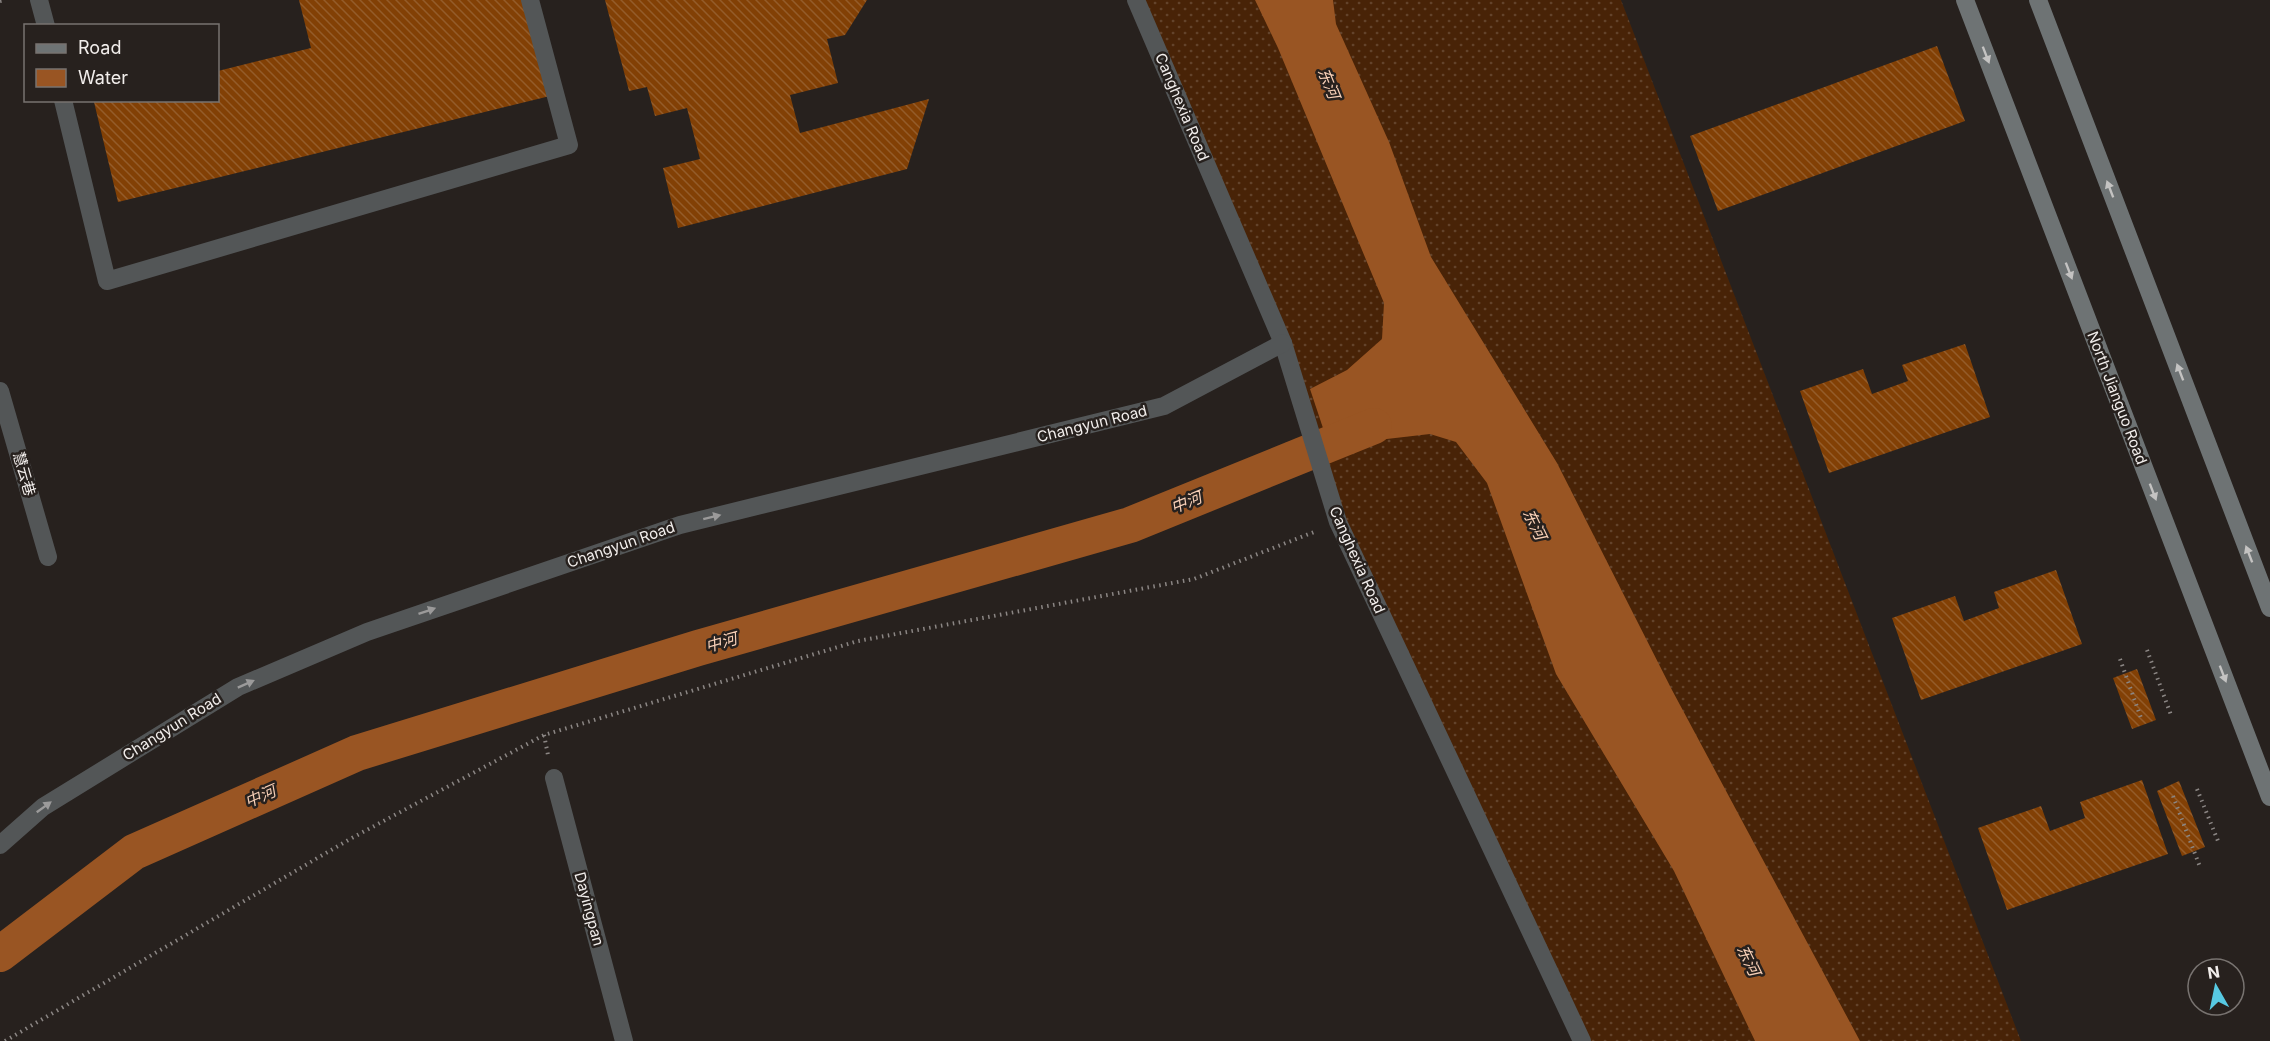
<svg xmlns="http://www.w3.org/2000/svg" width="2270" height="1041" viewBox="0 0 2270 1041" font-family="Inter,'Noto Sans SC',sans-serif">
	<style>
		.grass { fill: url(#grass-dots) }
		.water { fill: #995523 }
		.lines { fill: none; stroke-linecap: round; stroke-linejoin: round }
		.canal { stroke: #995523; stroke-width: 36 }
		.building { fill: url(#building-back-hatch) }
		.path { stroke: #8b8684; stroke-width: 4; stroke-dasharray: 1.5 4.5; stroke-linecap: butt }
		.minor { stroke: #535657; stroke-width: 18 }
		.tertiary { stroke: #535657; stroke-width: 18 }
		.secondary { stroke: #6e7374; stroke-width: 18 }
		.oneway { fill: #c4c3c2 }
		.oneway2 { fill: #9b9a9a }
		.labels { text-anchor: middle; stroke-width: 5; stroke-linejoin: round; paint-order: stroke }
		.street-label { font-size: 15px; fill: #f2eeec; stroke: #27211e }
		.water-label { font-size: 16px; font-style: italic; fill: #f8d0b7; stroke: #27211e }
	</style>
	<defs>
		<pattern id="grass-dots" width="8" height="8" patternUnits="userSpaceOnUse" patternTransform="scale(1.5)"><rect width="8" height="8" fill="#482307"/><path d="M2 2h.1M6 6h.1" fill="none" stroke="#63432b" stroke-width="1.8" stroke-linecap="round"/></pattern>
		<pattern id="building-back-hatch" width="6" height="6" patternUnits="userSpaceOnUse" patternTransform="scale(1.5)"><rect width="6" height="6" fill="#824005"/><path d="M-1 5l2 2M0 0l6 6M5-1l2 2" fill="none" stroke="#945c2a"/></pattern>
	</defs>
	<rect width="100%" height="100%" fill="#27211e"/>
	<path class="grass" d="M 1136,0 L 1621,0 L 2021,1041 L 1582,1041 L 1338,522 L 1283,343 Z"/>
	<path class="water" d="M 1255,0 L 1333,0 L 1336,24 L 1389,142 L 1431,257 L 1557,463 L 1672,690 L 1860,1041 L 1755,1041 L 1674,871 L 1556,674 L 1487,483 L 1456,442 L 1430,434 L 1378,440 L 1332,455 L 1310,389 L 1347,370 L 1382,339 L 1384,303 L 1278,48 Z"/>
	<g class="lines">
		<path class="canal" d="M 0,954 L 134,852 L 357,753 L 698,648 L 1130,525 L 1374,426"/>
	</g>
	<g class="building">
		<path d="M 299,0 L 527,0 L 550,96 L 118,202 L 94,102 L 218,100 L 218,71 L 311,48 Z"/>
		<path d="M 605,0 L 867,0 L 845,35 L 827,39 L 838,83 L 790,95 L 800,133 L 929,99 L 907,169 L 678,228 L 663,168 L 700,159 L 687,108 L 655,116 L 647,87 L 629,91 Z"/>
		<path d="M 1937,46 L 1965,121 L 1718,211 L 1690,136 Z"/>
		<path d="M 1965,344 L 1990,417 L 1829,473 L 1800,391 L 1863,369 L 1872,394 L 1908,381 L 1902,365 Z"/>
		<path d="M 2056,570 L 2082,644 L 1921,700 L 1892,618 L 1955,596 L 1964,621 L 1999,608 L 1994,592 Z"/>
		<path d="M 2137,669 L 2156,720 L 2132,729 L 2113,678 Z"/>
		<path d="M 2142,780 L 2168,854 L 2007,910 L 1978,828 L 2041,806 L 2050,831 L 2085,818 L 2080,802 Z"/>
		<path d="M 2179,781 L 2205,847 L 2182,856 L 2157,791 Z"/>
	</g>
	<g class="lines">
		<g class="path">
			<path d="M 0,1 L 5,0"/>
			<path d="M 2147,650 L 2171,715"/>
			<path d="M 2120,659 L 2141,718"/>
			<path d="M 544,735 L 548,755"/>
			<path d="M 2197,789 L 2218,841"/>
			<path d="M 2173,796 L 2200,867"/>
			<path d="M 5,1041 L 350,839 L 544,735 L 858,641 L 1194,579 L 1314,532"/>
		</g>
		<g class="minor">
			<path d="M 39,0 L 46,26"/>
			<path d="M 63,100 L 107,281 L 569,145 L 530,0"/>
			<path d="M 0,391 L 48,557"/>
		</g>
		<g class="tertiary">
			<path d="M 1136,0 L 1283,343 L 1338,522 L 1582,1041"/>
			<path d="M 554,778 L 624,1041"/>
			<path d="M 0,845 L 43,807 L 238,687 L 367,632 L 680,525 L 1164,406 L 1283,343"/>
		</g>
		<g class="secondary">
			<path d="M 1965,0 L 2270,797"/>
			<path d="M 2038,0 L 2270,608"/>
		</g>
	</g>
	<defs><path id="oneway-solid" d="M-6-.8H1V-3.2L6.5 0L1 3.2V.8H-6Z" transform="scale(1.5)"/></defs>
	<g class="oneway">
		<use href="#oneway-solid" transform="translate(1986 55) rotate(69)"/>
		<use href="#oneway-solid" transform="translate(2110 189) rotate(-111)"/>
		<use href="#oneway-solid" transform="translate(2069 271) rotate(69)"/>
		<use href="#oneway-solid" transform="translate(2180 372) rotate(-111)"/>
		<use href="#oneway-solid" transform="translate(2153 492) rotate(69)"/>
		<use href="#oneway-solid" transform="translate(2249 554) rotate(-111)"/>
		<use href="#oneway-solid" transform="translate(2223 674) rotate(69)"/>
	</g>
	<g class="oneway2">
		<use href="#oneway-solid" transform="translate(712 517) rotate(-14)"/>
		<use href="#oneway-solid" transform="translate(427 611) rotate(-19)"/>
		<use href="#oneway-solid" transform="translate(246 684) rotate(-24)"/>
		<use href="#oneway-solid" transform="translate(44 807) rotate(-36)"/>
	</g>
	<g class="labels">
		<g class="street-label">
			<text transform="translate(1182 107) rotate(67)" y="5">Canghexia Road</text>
			<text transform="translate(2117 398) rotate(69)" y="5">North Jianguo Road</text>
			<text transform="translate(1092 424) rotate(-14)" y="5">Changyun Road</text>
			<text transform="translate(24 474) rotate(74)" y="5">慧云巷</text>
			<text transform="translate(621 545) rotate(-19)" y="5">Changyun Road</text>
			<text transform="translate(1357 560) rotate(66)" y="5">Canghexia Road</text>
			<text transform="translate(172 727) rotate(-32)" y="5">Changyun Road</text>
			<text transform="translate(589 909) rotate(75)" y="5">Dayingpan</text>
		</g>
		<g class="water-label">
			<text transform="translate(1329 83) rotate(68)" y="6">东河</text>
			<text transform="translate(1186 502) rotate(-22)" y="6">中河</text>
			<text transform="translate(1535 524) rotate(64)" y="6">东河</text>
			<text transform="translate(721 642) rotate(-16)" y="6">中河</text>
			<text transform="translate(260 796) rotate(-24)" y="6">中河</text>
			<text transform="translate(1749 960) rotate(64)" y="6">东河</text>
		</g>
	</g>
	<rect x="24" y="24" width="195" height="78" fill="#27211e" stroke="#787370" stroke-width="1.5"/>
	<rect x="36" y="44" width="30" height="9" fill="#6e7374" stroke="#787370" stroke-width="1.5"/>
	<text x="78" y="54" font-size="18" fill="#f2eeec">Road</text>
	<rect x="36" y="69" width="30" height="18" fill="#995523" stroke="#787370" stroke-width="1.5"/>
	<text x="78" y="84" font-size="18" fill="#f2eeec">Water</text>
	<g transform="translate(2216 987) rotate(351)"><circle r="28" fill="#27211e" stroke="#787370" stroke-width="1.5"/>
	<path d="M0-4.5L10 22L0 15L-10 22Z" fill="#57c9e2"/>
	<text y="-9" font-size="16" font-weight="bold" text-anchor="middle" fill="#f2eeec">N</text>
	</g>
</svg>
